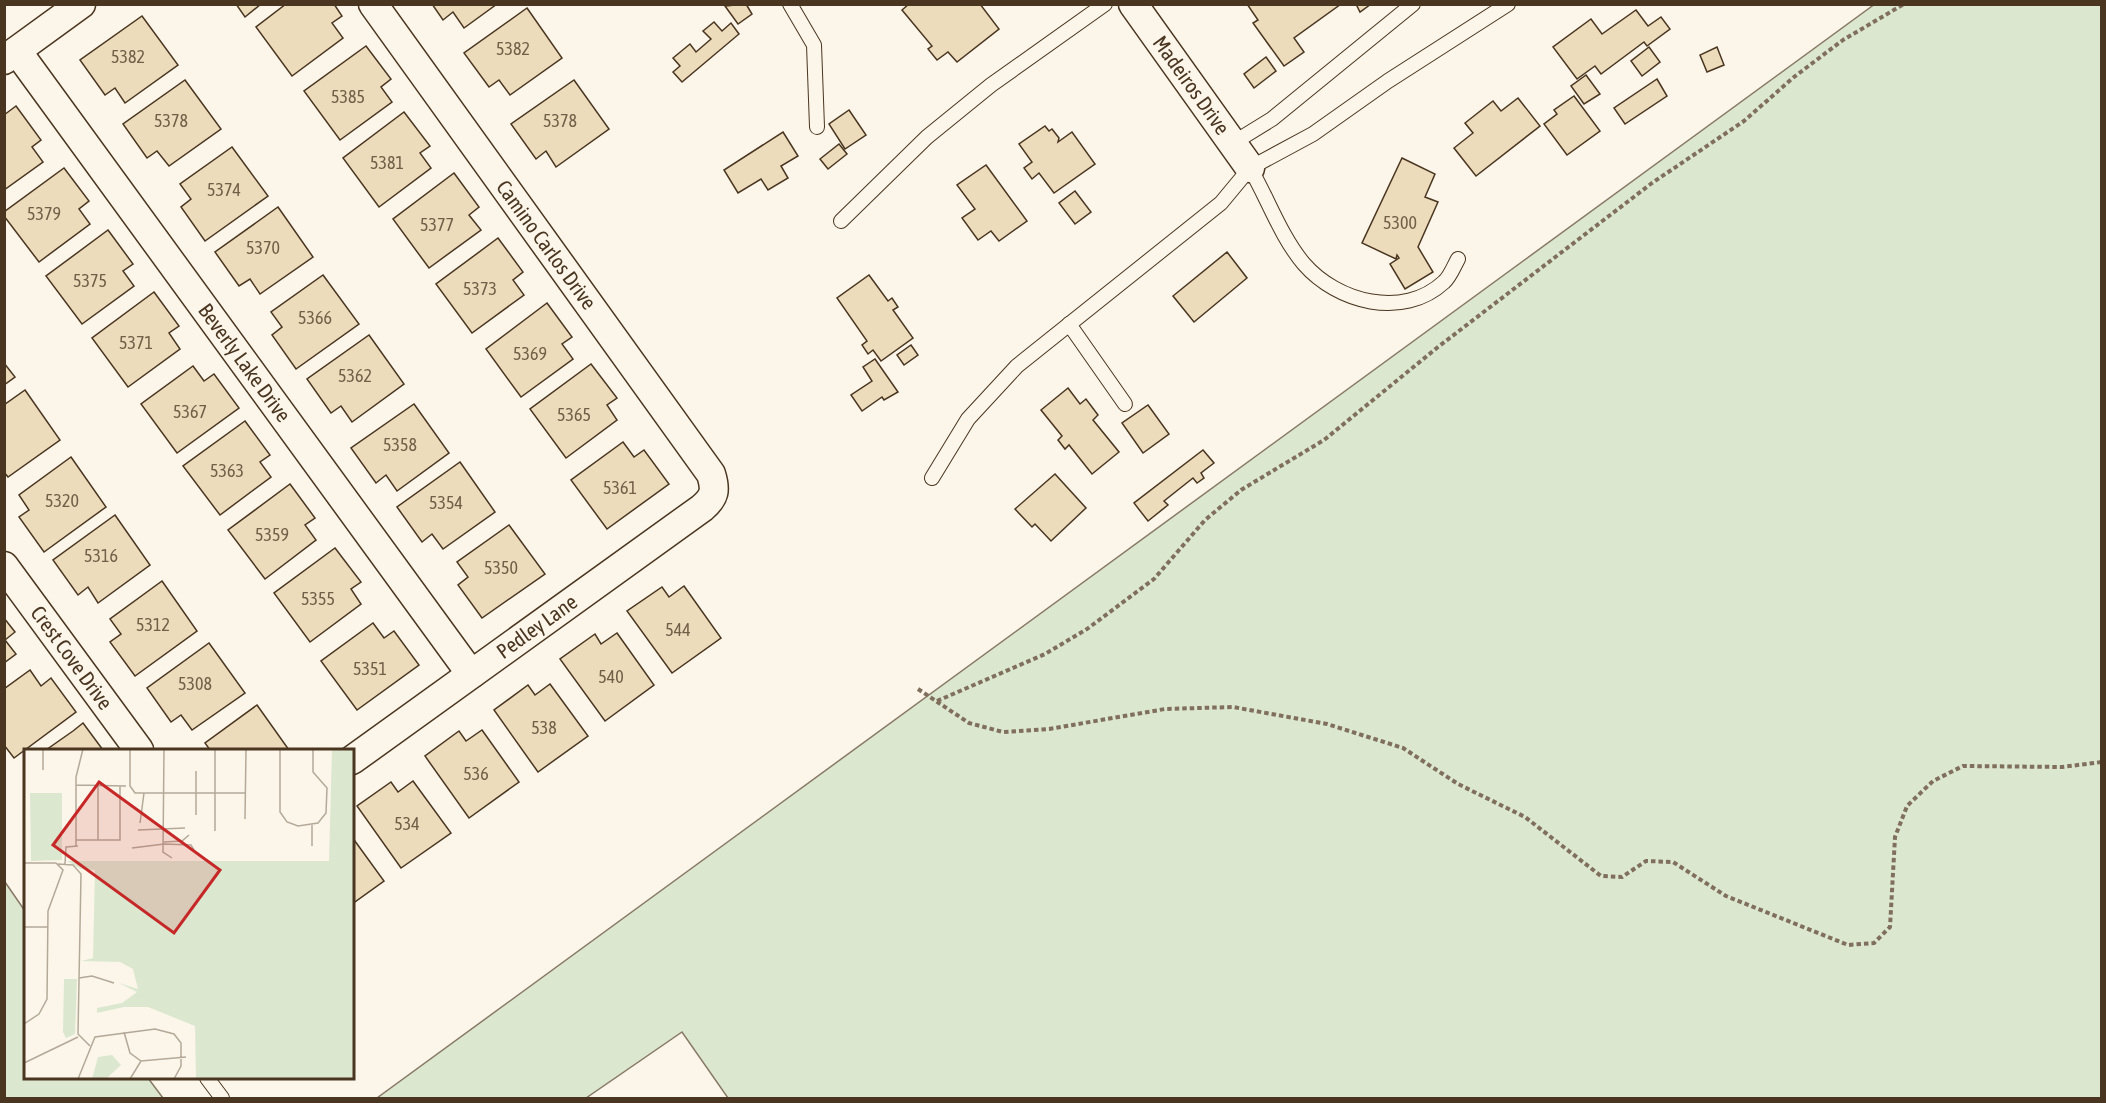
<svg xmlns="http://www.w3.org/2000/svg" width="2106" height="1103" viewBox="0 0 2106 1103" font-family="'Asap Condensed',sans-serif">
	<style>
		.green { fill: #dce7d0; stroke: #887966; stroke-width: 1.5 }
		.building { fill: #ecdcbc; stroke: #4a3520; stroke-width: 1.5 }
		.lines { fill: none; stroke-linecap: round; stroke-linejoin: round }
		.service-casing { stroke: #4a3520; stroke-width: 16 }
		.minor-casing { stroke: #4a3520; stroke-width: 31 }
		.path { stroke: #7f6f5c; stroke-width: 4; stroke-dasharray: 4.5 3; stroke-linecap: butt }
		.service { stroke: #fbf6e9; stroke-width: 14 }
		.minor { stroke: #fbf6e9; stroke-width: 28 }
		.labels { text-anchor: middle; stroke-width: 4.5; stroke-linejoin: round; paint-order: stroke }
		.number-label { font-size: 18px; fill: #725f47 }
		.street-label { font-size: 21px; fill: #4a3520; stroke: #fbf6e9 }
		.inset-road { fill: none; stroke: #b4a999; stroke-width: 1.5 }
		.view { fill: #c62828; fill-opacity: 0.15; stroke: #c62828; stroke-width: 3 }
		.inset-edge { fill: none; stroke: #4a3520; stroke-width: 3 }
	</style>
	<rect width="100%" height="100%" fill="#fbf6e9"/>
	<g class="green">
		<path d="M 1875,4 L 2101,5 L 2101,1098 L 728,1098 L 682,1032 L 586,1098 L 377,1098 Z"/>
		<path d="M 5,882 L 25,911 L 26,1078 L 148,1078 L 163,1098 L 5,1098 Z"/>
	</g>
	<g class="building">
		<path d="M 236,4 L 261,4 L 245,17 Z"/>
		<path d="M 286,4 L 334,4 L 342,16 L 332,23 L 343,38 L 292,76 L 256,27 Z"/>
		<path d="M 432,4 L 497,4 L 464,28 L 453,12 L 443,20 Z"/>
		<path d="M 746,4 L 752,14 L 738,24 L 725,6 Z"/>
		<path d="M 909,4 L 980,4 L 999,29 L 957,62 L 948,52 L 937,60 L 928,49 L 932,46 L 902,10 Z"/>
		<path d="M 1247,4 L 1341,4 L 1294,38 L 1304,52 L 1284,66 L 1253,23 L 1258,20 Z"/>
		<path d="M 1356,4 L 1371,4 L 1360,12 Z"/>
		<path d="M 527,8 L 562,58 L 510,95 L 499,80 L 489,87 L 464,53 Z"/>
		<path d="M 1636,10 L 1648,26 L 1661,17 L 1670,29 L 1647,46 L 1644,42 L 1601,74 L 1595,66 L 1577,79 L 1553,47 L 1591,19 L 1602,34 Z"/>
		<path d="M 142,16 L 178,65 L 125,103 L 115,88 L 105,95 L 80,60 Z"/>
		<path d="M 714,22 L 722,31 L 731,23 L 739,34 L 682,82 L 673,72 L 680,66 L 673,58 L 690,44 L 696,52 L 711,39 L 703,31 Z"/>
		<path d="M 366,46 L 391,79 L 381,87 L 392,102 L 340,140 L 304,91 Z"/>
		<path d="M 1649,47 L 1660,62 L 1642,76 L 1631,61 Z"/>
		<path d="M 1717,47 L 1724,65 L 1707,72 L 1700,55 Z"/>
		<path d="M 1266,57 L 1276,71 L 1254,88 L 1244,74 Z"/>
		<path d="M 1586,75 L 1600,94 L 1584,104 L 1571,86 Z"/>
		<path d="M 1657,79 L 1667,96 L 1625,124 L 1614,108 Z"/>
		<path d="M 185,80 L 221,129 L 169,166 L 157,151 L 147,158 L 123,124 Z"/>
		<path d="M 574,80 L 609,129 L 556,167 L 546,151 L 536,159 L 511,124 Z"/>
		<path d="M 1574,96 L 1600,131 L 1567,155 L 1544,124 L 1557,114 L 1554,110 Z"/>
		<path d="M 1518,98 L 1540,126 L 1476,176 L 1454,148 L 1473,133 L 1465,123 L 1493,101 L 1501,111 Z"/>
		<path d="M 16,106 L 41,140 L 32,147 L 43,162 L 4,190 L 4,115 Z"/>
		<path d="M 849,110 L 866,135 L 845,149 L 829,124 Z"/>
		<path d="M 404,112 L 430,146 L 420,153 L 431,168 L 379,207 L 343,158 Z"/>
		<path d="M 1045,126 L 1049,131 L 1052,129 L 1059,138 L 1058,142 L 1072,132 L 1095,164 L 1054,193 L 1039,173 L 1032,179 L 1024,168 L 1032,162 L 1019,144 Z"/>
		<path d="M 783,132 L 798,156 L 781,166 L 788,178 L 768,190 L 761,179 L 738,193 L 724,170 Z"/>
		<path d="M 839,144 L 847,154 L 828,169 L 820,159 Z"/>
		<path d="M 232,147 L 268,196 L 205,241 L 181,207 L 191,199 L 180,184 Z"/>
		<path d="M 1402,158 L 1435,174 L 1425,197 L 1438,202 L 1418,247 L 1433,272 L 1405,289 L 1390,264 L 1399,258 L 1397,255 L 1396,259 L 1362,243 Z"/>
		<path d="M 986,165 L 1027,221 L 999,241 L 991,231 L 978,240 L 962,218 L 975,209 L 957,185 Z"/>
		<path d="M 64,168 L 89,201 L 79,209 L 90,224 L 39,262 L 4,216 L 4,212 Z"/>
		<path d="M 454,173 L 479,207 L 469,215 L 481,230 L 429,268 L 393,219 Z"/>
		<path d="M 1075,191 L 1091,212 L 1075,224 L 1059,203 Z"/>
		<path d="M 278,207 L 313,257 L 260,294 L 250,279 L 239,286 L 215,252 Z"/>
		<path d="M 108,230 L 133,264 L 123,271 L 134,286 L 82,324 L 46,276 Z"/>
		<path d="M 498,238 L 523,272 L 513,280 L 524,295 L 472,333 L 436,284 Z"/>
		<path d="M 1227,252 L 1247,278 L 1194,322 L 1173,296 Z"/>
		<path d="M 323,275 L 359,324 L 296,369 L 272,335 L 282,327 L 271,312 Z"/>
		<path d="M 869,275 L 888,301 L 892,298 L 898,307 L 893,310 L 913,338 L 881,361 L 873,350 L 868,354 L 862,345 L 867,341 L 837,298 Z"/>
		<path d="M 154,292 L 179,326 L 169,333 L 180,349 L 128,387 L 92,338 Z"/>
		<path d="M 547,303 L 572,337 L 562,344 L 573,359 L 521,397 L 486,349 Z"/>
		<path d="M 369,335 L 404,384 L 352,422 L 341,406 L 331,413 L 307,379 Z"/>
		<path d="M 911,345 L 918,355 L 904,365 L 897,355 Z"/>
		<path d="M 875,359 L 898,392 L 884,400 L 882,397 L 862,411 L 851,395 L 872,381 L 863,367 Z"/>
		<path d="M 4,363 L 15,377 L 4,385 Z"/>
		<path d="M 591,364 L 617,398 L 607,405 L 617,420 L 566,458 L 530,409 Z"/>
		<path d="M 193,366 L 204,381 L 214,374 L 239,408 L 177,453 L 141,404 Z"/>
		<path d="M 1068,388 L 1080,404 L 1086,399 L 1098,415 L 1093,420 L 1119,452 L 1092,474 L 1069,445 L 1065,449 L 1058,440 L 1062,436 L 1041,410 Z"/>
		<path d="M 25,390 L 60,440 L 8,477 L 4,472 L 4,405 Z"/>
		<path d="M 414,404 L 449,453 L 397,491 L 386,475 L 376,483 L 351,448 Z"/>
		<path d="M 1148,405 L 1169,434 L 1143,453 L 1122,423 Z"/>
		<path d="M 245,421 L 270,455 L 260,462 L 271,477 L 220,515 L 183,466 Z"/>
		<path d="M 623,442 L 634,457 L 644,450 L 669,484 L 607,529 L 571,480 Z"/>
		<path d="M 1203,450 L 1214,463 L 1201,473 L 1204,478 L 1197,483 L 1193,478 L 1164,501 L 1168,505 L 1148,521 L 1134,503 Z"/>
		<path d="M 71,457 L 106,507 L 44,552 L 19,517 L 29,510 L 19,495 Z"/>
		<path d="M 460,462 L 495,512 L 443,549 L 432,534 L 422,542 L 397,507 Z"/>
		<path d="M 1055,474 L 1086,508 L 1051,541 L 1035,524 L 1032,527 L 1015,509 Z"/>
		<path d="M 290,484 L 315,518 L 305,525 L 316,540 L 265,579 L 228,530 Z"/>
		<path d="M 115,515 L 150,565 L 98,603 L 88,587 L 78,595 L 53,560 Z"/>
		<path d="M 509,525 L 545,574 L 482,618 L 458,585 L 468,577 L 457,562 Z"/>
		<path d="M 335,548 L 361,582 L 351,589 L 361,604 L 310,642 L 274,593 Z"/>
		<path d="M 162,581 L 197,631 L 135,676 L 110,642 L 121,634 L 110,619 Z"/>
		<path d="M 684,586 L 721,638 L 672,673 L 627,611 L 662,587 L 669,597 Z"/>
		<path d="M 4,618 L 15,632 L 5,640 L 16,654 L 4,663 Z"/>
		<path d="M 373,623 L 384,638 L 394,631 L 419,665 L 357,710 L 321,661 Z"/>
		<path d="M 617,633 L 654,685 L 605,721 L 560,659 L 595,634 L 601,644 Z"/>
		<path d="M 209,643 L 245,693 L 192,730 L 181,715 L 171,722 L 147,688 Z"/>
		<path d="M 30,670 L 41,686 L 51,678 L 76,712 L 14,758 L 4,745 L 4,689 Z"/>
		<path d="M 550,684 L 588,736 L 538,772 L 494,710 L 528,685 L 535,695 Z"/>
		<path d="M 257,705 L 289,750 L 210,750 L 205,743 Z"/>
		<path d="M 83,723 L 103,750 L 46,750 L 73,731 Z"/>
		<path d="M 482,730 L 519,782 L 469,818 L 425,756 L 459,731 L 466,741 Z"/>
		<path d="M 413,781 L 451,833 L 401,868 L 357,806 L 391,782 L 398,792 Z"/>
		<path d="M 352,837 L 384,881 L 352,904 Z"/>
	</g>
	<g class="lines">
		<g class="service-casing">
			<g id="service">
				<path d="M 790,4 L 814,45 L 817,127"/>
				<path d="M 1233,143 L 1272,119 L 1413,4"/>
				<path d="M 1250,168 C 1268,199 1281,237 1304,264 C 1337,302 1403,320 1444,282 C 1450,277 1454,266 1458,259"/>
				<path d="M 841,221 L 927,137 L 991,85 L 1105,4"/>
				<path d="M 1069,324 L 1125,404"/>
				<path d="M 932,478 L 968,419 L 1017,366 L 1221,203 L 1250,168 L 1313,134 L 1388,81 L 1508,4"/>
				<path d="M 207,1078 L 222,1098"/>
			</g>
		</g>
		<g class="minor-casing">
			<g id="minor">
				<path id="s1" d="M 1133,4 L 1250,168"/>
				<path id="s2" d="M 17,51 L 471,674"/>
				<path d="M 4,60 L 81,4"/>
				<path id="s3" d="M 4,566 L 139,750"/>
				<path id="s4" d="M 352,760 L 702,508 C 715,497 716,490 711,474 L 373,4"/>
			</g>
		</g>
		<g class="path">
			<path d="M 918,689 L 969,723 L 1003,732 L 1049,729 L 1165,709 L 1233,707 L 1327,724 L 1403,748 L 1458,784 L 1525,817 L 1601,876 L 1622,877 L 1646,861 L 1673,862 L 1726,896 L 1848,945 L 1874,943 L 1890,927 L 1895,837 L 1907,806 L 1933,781 L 1963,766 L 2062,767 L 2102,762"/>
			<path d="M 937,701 L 1045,654 L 1087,629 L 1154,579 L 1205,520 L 1241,490 L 1324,440 L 1438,347 L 1652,183 L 1744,121 L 1794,77 L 1843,40 L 1904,4"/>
		</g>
		<use href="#service" class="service"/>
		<use href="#minor" class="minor"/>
	</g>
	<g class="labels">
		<g class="number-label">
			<text x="513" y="55">5382</text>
			<text x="128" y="63">5382</text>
			<text x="348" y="103">5385</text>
			<text x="171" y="127">5378</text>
			<text x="560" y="127">5378</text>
			<text x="387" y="169">5381</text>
			<text x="224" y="196">5374</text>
			<text x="44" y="220">5379</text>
			<text x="1400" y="229">5300</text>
			<text x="437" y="231">5377</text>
			<text x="263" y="254">5370</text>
			<text x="90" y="287">5375</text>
			<text x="480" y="295">5373</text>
			<text x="315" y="324">5366</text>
			<text x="136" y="349">5371</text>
			<text x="530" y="360">5369</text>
			<text x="355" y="382">5362</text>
			<text x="190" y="418">5367</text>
			<text x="574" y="421">5365</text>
			<text x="400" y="451">5358</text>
			<text x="227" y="477">5363</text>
			<text x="620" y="494">5361</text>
			<text x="62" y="507">5320</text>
			<text x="446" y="509">5354</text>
			<text x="272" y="541">5359</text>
			<text x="101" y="562">5316</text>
			<text x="501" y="574">5350</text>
			<text x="318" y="605">5355</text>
			<text x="153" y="631">5312</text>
			<text x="678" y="636">544</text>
			<text x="370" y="675">5351</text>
			<text x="611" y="683">540</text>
			<text x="195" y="690">5308</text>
			<text x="544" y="734">538</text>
			<text x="476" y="780">536</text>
			<text x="407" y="830">534</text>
		</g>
		<g class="street-label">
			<text dy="7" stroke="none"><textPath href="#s1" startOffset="100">Madeiros Drive</textPath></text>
			<text transform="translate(546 245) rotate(54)" y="7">Camino Carlos Drive</text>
			<text dy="7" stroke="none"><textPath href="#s2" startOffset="386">Beverly Lake Drive</textPath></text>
			<text dy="7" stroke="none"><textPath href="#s4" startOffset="228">Pedley Lane</textPath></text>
			<text dy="7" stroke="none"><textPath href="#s3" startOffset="114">Crest Cove Drive</textPath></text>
		</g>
	</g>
	<g transform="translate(24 749)">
		<rect width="330" height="330" fill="#fbf6e9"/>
		<path d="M 308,0 L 330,0 L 330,330 L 172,330 L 171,277 L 124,258 L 100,258 L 73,264 L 73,259 L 98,254 L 113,243 L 95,234 L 114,240 L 109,220 L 96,213 L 57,212 L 69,209 L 71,121 L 57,120 L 43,112 L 305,112 ZM 6,44 L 38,44 L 38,111 L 7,112 ZM 40,230 L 53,230 L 51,285 L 42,289 L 39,283 ZM 88,306 L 97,316 L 82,330 L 68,330 L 74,308 Z" fill="#dce7d0"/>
		<path class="inset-road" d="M 19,0 L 19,21M 106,0 L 106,37 L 111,44 L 222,44M 140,0 L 139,103 L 148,109M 256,0 L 256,63 L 263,73 L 274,77 L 294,74 L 302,64 L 303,39 L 289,23 L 289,0M 172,22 L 172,66M 52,36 L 102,37M 74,37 L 74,91M 221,70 L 222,0M 116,74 L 120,44M 114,81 L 161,79M 191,82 L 191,0M 52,91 L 96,91 L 96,37M 140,93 L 158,92 L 165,86M 52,97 L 52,28 L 59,0M 288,97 L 288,76M 108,99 L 140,95 L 167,96 L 170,101M 0,114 L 32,114 L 39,121 L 24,162 L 23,250 L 15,265 L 0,275M 34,115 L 49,116 L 57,125 L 54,285 L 66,297M 41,115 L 42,98 L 54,97M 0,178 L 24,178M 55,229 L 68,227 L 90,234M 100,283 L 106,304 L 117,312 L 162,308M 0,314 L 54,288M 54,330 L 71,288 L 131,280 L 150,285 L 157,294 L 157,317 L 150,330M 106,330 L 117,312"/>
		<path class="view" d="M 75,33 L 196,121 L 150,184 L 29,96 Z"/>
		<rect width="330" height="330" class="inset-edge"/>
	</g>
	<rect width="2106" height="1103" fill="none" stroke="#4a3520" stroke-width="12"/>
</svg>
